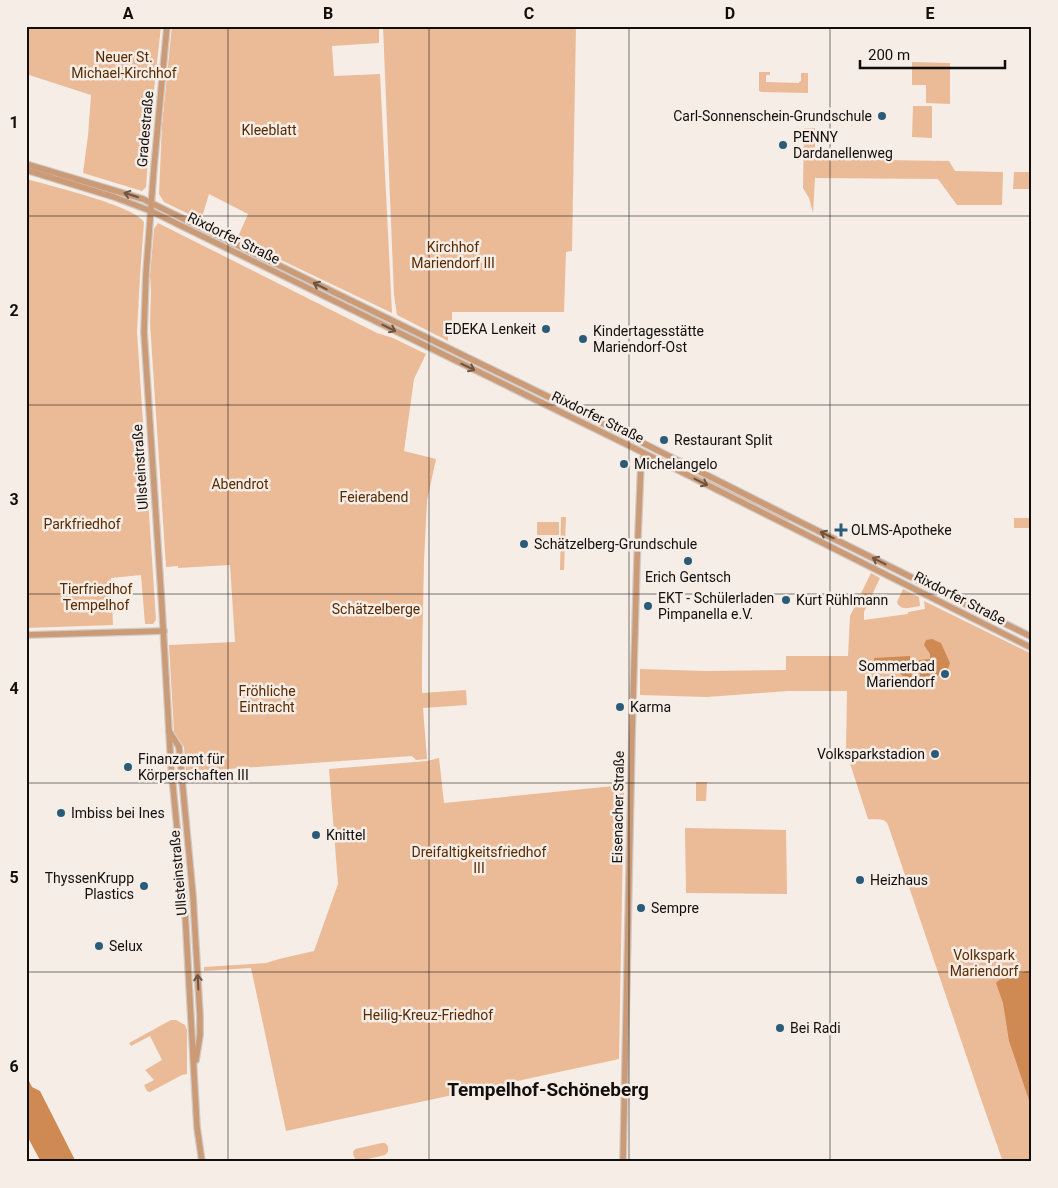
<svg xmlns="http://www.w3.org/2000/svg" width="1058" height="1188" viewBox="0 0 1058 1188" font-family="Roboto,sans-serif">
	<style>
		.green { fill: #ebbb98 }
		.water { fill: #cf8953 }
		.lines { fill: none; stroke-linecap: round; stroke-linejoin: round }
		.minor-casing { stroke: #d1c9c4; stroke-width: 8 }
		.minor { stroke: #cb9a76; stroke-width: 5.5 }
		.oneway { stroke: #6e5441 }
		.grid { fill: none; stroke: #110e0c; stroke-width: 1; stroke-opacity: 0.55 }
		.poi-dot { fill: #2a5c79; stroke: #f6ede7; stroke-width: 2 }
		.labels { text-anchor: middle; stroke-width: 5; stroke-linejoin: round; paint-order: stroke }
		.park-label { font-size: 14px; fill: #572a00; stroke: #f6ede7 }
		.poi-label { font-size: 14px; fill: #110e0c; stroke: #f6ede7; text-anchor: start }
		.street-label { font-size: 14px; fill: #110e0c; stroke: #f6ede7 }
		.district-label { font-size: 19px; font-weight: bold; fill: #110e0c; stroke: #f6ede7 }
		.neatline { fill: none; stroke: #110e0c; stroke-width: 2 }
		.grid-label { font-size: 16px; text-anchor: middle; font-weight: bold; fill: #110e0c }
	</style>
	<rect width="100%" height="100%" fill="#f6ede7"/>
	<g class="green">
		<path d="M 26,26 L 161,26 L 152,108 L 146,187 L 142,191 L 83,173 L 88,136 L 91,95 L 26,74 Z"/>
		<path d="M 172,26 L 379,26 L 379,43 L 332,46 L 334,76 L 380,74 L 392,313 L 237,239 L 248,214 L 209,194 L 201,220 L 164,202 L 159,194 L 162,125 Z"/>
		<path d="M 383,26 L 576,26 L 572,251 L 566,252 L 564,312 L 452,312 L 452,322 L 448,322 L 448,341 L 397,315 L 394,295 Z"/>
		<path d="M 912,62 L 950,63 L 950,104 L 926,103 L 926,85 L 912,85 Z"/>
		<path d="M 759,72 L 770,72 L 770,75 L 766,75 L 766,82 L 799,83 L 799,82 L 801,81 L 801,73 L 808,73 L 808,93 L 761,92 L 759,91 Z"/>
		<path d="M 913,106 L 932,106 L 932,138 L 912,137 Z"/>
		<path d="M 804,128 L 815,128 L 815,159 L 949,161 L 955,171 L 1003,172 L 1002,205 L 957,205 L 938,179 L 815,178 L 813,213 L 809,198 L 803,188 Z"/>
		<path d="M 1014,172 L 1032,172 L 1032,189 L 1013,189 Z"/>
		<path d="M 26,179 C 48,185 135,206 144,222 L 140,276 L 137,332 L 156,620 L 153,624 L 145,624 L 141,575 L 111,578 L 113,625 L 26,628 Z"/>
		<path d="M 158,223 L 377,333 L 393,338 L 426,354 L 414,379 L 404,451 L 436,459 L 427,501 L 424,561 L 422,661 L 422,693 L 466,690 L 467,705 L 423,708 L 427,759 L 416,760 L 412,756 L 186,772 L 184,747 L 174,732 L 169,645 L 235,642 L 230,565 L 178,568 L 178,566 L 166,567 L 150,323 L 151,292 L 150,275 L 154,229 Z"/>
		<path d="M 183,224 L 192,226 L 419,337 L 418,340 Z"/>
		<path d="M 667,459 L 789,518 L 788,524 L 666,462 Z"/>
		<path d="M 561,517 L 566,517 L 564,570 L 560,570 Z"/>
		<rect x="1014" y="518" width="18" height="10"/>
		<rect x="537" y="522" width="22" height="13"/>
		<path d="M 871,573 L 880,578 L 864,612 L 864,620 L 908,614 L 908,612 L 925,609 L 924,601 L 1032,654 L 1032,1162 L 1003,1162 L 982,1102 L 888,825 C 885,817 876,820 868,819 L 846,751 L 847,691 L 788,691 L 707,697 L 640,695 L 640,669 L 706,671 L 786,670 L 786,656 L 848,656 L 850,616 Z"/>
		<path d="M 903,589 L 919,597 L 920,606 C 912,607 900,612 897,602 Z"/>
		<path d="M 439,758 L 444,803 L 624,785 L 619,1059 L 286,1131 L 251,968 L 204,971 L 204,967 L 266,963 L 279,959 L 314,951 L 338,884 L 329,769 L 427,761 Z"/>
		<path d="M 696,782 L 707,782 L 706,801 L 696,801 Z"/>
		<path d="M 685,828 L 786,830 L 787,894 L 686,893 Z"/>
		<path d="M 171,1020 L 176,1020 L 185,1025 L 187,1030 L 187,1074 L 182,1075 L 150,1092 L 147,1091 L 144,1085 L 154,1080 L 145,1070 L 162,1060 L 150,1036 L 131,1046 L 129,1043 Z"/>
		<path d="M 382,1143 L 385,1143 L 388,1146 L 388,1152 L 385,1155 L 359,1161 L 356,1160 C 353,1156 352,1152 355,1149 Z"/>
	</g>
	<g class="water">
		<path d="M 932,639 L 941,643 L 950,663 L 947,672 L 939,673 L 938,676 L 920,677 L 919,660 L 930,659 L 930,654 L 924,645 L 926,640 Z"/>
		<path d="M 910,656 L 912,678 L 905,680 L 899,671 L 874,673 L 874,658 Z"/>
		<path d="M 1027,971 L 1031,972 L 1032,974 L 1032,1109 L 1009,1041 L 1003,1003 L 996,983 L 999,980 Z"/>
		<path d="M 26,1075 L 32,1087 L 40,1091 L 76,1162 L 41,1162 L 26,1134 Z"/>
	</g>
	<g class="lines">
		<g class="minor-casing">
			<g id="minor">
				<path d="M 167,26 L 154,167 L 146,274 L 144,332 L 162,608 L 171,766 L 185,911 L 197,1127 L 202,1162"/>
				<path d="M 26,164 L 143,199 L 641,442 L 800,522 L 1032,637"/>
				<path d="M 26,170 L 114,197 L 151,211 L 634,448 L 1032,648"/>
				<path d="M 26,635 L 164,631"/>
				<path d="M 169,731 L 179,747 L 193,896 L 200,1016 L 200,1035 L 196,1060"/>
				<path d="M 623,1162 L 632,735 L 637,561 L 641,462 L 645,454"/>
			</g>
		</g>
		<use href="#minor" class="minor"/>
	</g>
	<defs><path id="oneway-shaft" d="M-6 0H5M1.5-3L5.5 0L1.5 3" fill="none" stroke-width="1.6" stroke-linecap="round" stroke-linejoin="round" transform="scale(1.25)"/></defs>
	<g class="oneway">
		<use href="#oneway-shaft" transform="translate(131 195) rotate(-162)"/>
		<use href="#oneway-shaft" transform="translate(320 286) rotate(-154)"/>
		<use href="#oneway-shaft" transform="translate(389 328) rotate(26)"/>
		<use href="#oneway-shaft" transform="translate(468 367) rotate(26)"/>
		<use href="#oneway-shaft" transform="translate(701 482) rotate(27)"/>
		<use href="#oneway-shaft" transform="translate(827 535) rotate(-154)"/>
		<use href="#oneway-shaft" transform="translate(879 561) rotate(-153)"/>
		<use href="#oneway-shaft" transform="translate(198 982) rotate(-93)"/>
	</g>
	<path class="grid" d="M 228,26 L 228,1162M 429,26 L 429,1162M 629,26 L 629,1162M 830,26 L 830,1162M 26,216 L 1032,216M 26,405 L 1032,405M 26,594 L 1032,594M 26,783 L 1032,783M 26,972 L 1032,972"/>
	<g class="poi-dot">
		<circle cx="882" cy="116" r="5"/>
		<circle cx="783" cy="145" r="5"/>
		<circle cx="546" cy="329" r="5"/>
		<circle cx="583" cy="339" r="5"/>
		<circle cx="664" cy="440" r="5"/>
		<circle cx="624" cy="464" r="5"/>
		<path d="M838.5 522.5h5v5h5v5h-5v5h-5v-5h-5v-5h5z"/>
		<circle cx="524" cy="544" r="5"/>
		<circle cx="688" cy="561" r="5"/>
		<circle cx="786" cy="600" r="5"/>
		<circle cx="648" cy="606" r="5"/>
		<circle cx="945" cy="674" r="5"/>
		<circle cx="620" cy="707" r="5"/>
		<circle cx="935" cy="754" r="5"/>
		<circle cx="128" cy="767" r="5"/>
		<circle cx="61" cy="813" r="5"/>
		<circle cx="316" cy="835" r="5"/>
		<circle cx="860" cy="880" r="5"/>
		<circle cx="144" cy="886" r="5"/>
		<circle cx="641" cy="908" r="5"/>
		<circle cx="99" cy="946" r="5"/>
		<circle cx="780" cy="1028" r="5"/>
	</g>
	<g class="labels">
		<g class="park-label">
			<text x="124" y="62">Neuer St.<tspan x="124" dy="16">Michael-Kirchhof</tspan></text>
			<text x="269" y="135">Kleeblatt</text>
			<text x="453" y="252">Kirchhof<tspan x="453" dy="16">Mariendorf III</tspan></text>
			<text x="240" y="489">Abendrot</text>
			<text x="374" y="502">Feierabend</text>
			<text x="82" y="529">Parkfriedhof</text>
			<text x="96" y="594">Tierfriedhof<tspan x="96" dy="16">Tempelhof</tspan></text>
			<text x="376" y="614">Schätzelberge</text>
			<text x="267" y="696">Fröhliche<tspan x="267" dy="16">Eintracht</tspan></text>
			<text x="479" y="857">Dreifaltigkeitsfriedhof<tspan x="479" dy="16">III</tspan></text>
			<text x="984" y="960">Volkspark<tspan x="984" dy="16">Mariendorf</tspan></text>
			<text x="428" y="1020">Heilig-Kreuz-Friedhof</text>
		</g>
		<g class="poi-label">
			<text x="872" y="121" text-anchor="end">Carl-Sonnenschein-Grundschule</text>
			<text x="793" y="142">PENNY<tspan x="793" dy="16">Dardanellenweg</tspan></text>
			<text x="536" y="334" text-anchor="end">EDEKA Lenkeit</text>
			<text x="593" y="336">Kindertagesstätte<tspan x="593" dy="16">Mariendorf-Ost</tspan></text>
			<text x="674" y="445">Restaurant Split</text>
			<text x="634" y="469">Michelangelo</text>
			<text x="851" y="535">OLMS-Apotheke</text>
			<text x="534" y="549">Schätzelberg-Grundschule</text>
			<text x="688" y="582" text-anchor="middle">Erich Gentsch</text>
			<text x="658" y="603">EKT - Schülerladen<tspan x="658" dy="16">Pimpanella e.V.</tspan></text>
			<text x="796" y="605">Kurt Rühlmann</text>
			<text x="935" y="671" text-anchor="end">Sommerbad<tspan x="935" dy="16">Mariendorf</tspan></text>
			<text x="630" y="712">Karma</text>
			<text x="925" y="759" text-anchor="end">Volksparkstadion</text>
			<text x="138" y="764">Finanzamt für<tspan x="138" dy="16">Körperschaften III</tspan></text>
			<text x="71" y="818">Imbiss bei Ines</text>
			<text x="326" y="840">Knittel</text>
			<text x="134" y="883" text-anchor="end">ThyssenKrupp<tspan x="134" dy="16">Plastics</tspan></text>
			<text x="870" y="885">Heizhaus</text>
			<text x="651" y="913">Sempre</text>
			<text x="109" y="951">Selux</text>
			<text x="790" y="1033">Bei Radi</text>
		</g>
		<g class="street-label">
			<text transform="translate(145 129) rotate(-85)" y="5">Gradestraße</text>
			<text transform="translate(234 238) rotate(26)" y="5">Rixdorfer Straße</text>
			<text transform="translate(598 417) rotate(26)" y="5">Rixdorfer Straße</text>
			<text transform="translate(140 467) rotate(-94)" y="5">Ullsteinstraße</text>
			<text transform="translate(960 598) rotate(27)" y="5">Rixdorfer Straße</text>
			<text transform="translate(618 807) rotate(-89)" y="5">Eisenacher Straße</text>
			<text transform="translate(178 873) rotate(-95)" y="5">Ullsteinstraße</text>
		</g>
		<g class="district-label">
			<text x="548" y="1096">Tempelhof-Schöneberg</text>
		</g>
	</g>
	<rect width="1058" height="1188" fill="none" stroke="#f6ede7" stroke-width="55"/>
	<path d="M860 60v8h145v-8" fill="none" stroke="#110e0c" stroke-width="2.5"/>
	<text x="868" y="60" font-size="15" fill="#110e0c" stroke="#f6ede7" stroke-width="4" paint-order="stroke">200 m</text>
	<rect x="28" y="28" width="1002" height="1132" class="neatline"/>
	<g class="grid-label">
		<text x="128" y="19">A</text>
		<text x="328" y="19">B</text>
		<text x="529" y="19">C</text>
		<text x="730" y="19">D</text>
		<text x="930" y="19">E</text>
		<text x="14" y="128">1</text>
		<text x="14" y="316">2</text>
		<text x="14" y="505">3</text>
		<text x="14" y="694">4</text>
		<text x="14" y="883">5</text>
		<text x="14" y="1072">6</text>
	</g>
</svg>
